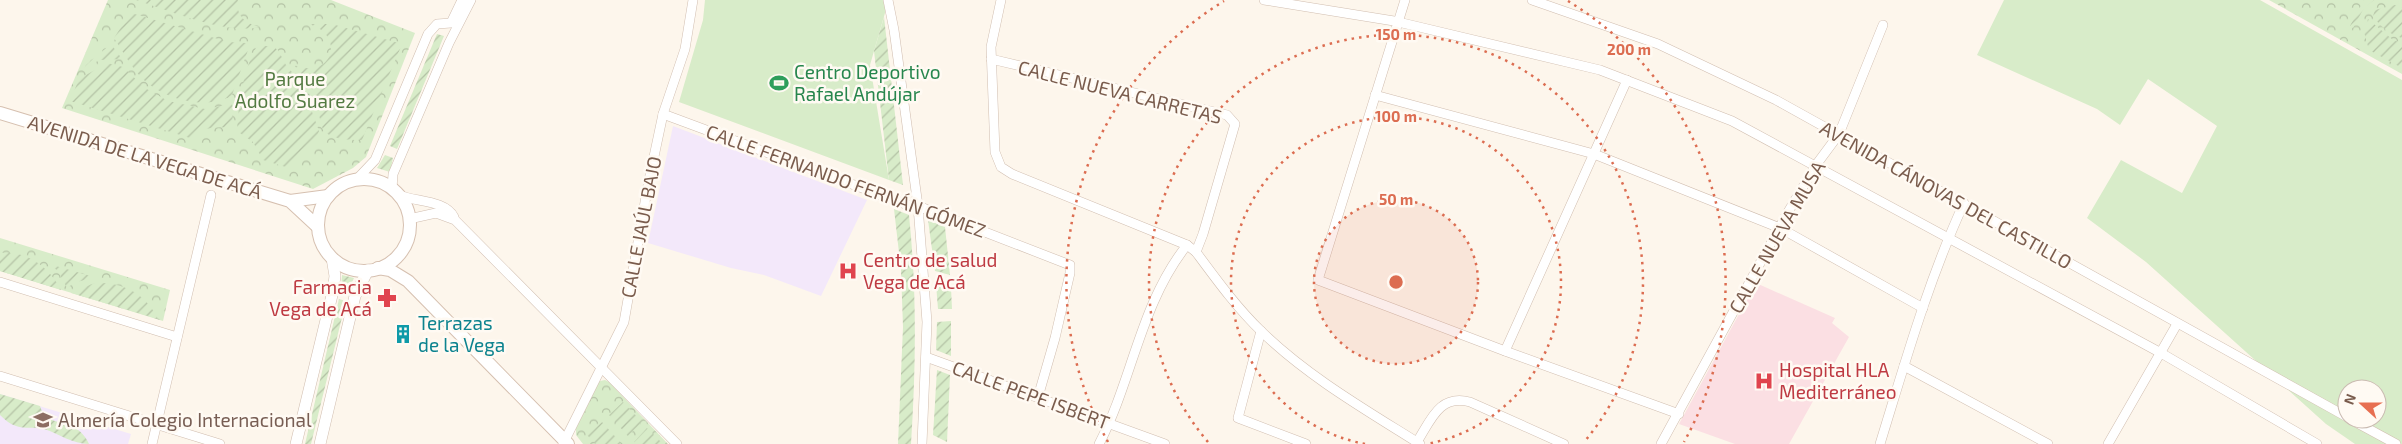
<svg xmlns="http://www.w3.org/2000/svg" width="2402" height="444" viewBox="0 0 2402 444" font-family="'Exo 2',sans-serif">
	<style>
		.education { fill: #f3e8fa }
		.medical { fill: #fbdfe3 }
		.grass { fill: #d8ecc9; fill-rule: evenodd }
		.park { fill: url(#park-crowns) }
		.garden { fill: url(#garden-furrows) }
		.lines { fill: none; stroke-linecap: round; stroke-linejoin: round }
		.minor-casing { stroke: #d1beb0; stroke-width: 10 }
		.tertiary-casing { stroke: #d1beb0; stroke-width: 12 }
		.secondary-casing { stroke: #d6c0b0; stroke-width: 14 }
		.minor { stroke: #fff; stroke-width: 9 }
		.tertiary { stroke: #fff; stroke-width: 11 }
		.secondary { stroke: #fff; stroke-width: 12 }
		.ring { fill: none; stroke: #dc6d51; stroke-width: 2.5; stroke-dasharray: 2.5 5 }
		.labels { text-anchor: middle; stroke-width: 5; stroke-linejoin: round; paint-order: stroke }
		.leisure-label { font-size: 19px; fill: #27864d; stroke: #fffaf3; text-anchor: start }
		.park-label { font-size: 19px; fill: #537a41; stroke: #fffaf3 }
		.street-label { font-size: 19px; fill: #7a5c4d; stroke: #fffaf3 }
		.health-label { font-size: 19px; fill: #be3a42; stroke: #fffaf3; text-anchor: start }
		.culture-label { font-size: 19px; fill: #0d838f; stroke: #fffaf3; text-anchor: start }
		.education-label { font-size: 19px; fill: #785e54; stroke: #fffaf3; text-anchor: start }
		.centre { fill: #dc6d51; stroke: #fffaf3; stroke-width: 2.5 }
		.ring-label { font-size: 15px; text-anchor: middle; font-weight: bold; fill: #dc6d51; stroke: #fffaf3; stroke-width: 5; stroke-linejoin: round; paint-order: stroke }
	</style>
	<defs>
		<pattern id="park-crowns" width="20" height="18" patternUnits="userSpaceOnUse" patternTransform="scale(1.25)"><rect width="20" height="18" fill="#d8ecc9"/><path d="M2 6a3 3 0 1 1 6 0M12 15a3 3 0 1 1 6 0" fill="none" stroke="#b4c2a5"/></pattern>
		<pattern id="garden-furrows" width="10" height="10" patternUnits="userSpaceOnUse" patternTransform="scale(1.25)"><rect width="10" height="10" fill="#d8ecc9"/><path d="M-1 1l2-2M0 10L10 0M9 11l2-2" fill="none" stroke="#b4c2a5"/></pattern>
	</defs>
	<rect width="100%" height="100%" fill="#fdf6ec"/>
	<g class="education">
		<path d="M 673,126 L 867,200 L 821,296 L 764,275 L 731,268 L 648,243 Z"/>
		<path d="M 0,394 L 131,434 L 128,444 L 0,444 Z"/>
	</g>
	<path class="medical" d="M 1756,283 L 1835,318 L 1832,323 L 1849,337 L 1789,444 L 1735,444 L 1679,424 Z"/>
	<g class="grass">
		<path d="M 705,0 L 885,0 L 887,6 L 870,65 L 889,180 L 679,102 L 703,20 Z"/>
		<path d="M 2004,0 L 2260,0 L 2402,80 L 2402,444 L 2355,444 L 2326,424 L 2146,262 L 2087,218 L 2121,160 L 2182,193 L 2217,126 L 2148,79 L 2120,125 L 2097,109 L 1977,55 ZM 2347,389 L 2377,389 L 2377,419 L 2347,419 Z"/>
	</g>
	<g class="park">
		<path d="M 108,0 L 331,0 L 415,33 L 366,157 L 353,168 L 313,189 L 62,108 Z"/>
		<path d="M 2269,0 L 2402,0 L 2402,74 Z"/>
		<path d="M 0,238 L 170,290 L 163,321 L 0,271 Z"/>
		<path d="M 605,380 L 609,382 L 668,444 L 583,444 L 576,435 L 576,428 L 596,385 L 600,381 Z"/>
	</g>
	<g class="garden">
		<path d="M 136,0 L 238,0 C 235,16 246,24 260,27 C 225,35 171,11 136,0 Z"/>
		<path d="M 2364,0 L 2374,0 L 2364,8 L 2353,28 L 2350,26 Z"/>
		<path d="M 2395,5 L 2402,8 L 2402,38 C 2390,35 2380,26 2373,16 L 2375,10 Z"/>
		<path d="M 128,12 L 228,42 L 246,43 L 248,50 L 232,95 C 207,112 159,98 140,76 C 130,65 122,50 114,38 L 125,21 Z"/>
		<path d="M 884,17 L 903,185 L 889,180 L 874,51 Z"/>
		<path d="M 2368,19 L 2393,40 L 2402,43 L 2402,68 L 2369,50 L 2364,32 Z"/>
		<path d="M 308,24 L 332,24 L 402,44 L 362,140 C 350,140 332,140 323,130 L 311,86 L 294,65 C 334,81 346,33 308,24 Z"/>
		<path d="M 437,34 L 444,36 L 397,149 L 390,146 Z"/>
		<path d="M 111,44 L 122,59 L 99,60 L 83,71 L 86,65 Z"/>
		<path d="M 265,46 L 272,46 L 278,50 L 286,65 L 302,84 L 319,131 C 316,143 297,154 289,168 L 263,160 L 253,142 L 237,131 C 239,103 242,73 256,48 Z"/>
		<path d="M 107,63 L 123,67 L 145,88 L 168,101 L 205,109 L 232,104 L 233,128 C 216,126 203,127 190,138 L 70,101 L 79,79 Z"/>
		<path d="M 385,155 L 393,158 L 390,172 L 377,168 Z"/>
		<path d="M 894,209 L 909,215 C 917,293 916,366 911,444 L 898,444 L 903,327 L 901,270 Z"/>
		<path d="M 928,220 L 945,227 L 950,275 L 935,271 Z"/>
		<path d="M 0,253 C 27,250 49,267 61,290 L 0,271 Z"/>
		<path d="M 49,264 L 94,277 L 74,283 L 67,288 L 58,271 Z"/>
		<path d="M 342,275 L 354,278 L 348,291 L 341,289 Z"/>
		<path d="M 106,283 C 130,286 147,297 158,319 L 71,293 L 92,284 Z"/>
		<path d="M 936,284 L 951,288 L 952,309 L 938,309 Z"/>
		<path d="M 339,299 L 346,301 L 311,444 L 305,444 Z"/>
		<path d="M 951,321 L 951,356 L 936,350 L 937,322 Z"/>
		<path d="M 937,370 L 950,375 L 947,442 L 933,435 Z"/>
		<path d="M 0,394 L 40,406 L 44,417 C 62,425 80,423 89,444 C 72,444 60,434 44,429 C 35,427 25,429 16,426 C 10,424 5,420 0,415 Z"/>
		<path d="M 623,402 L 642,422 L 628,436 L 609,415 Z"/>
		<path d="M 602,422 L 621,443 L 619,444 L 596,444 L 587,435 Z"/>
		<path d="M 647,428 L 663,444 L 636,444 L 634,442 Z"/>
	</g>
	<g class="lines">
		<g class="minor-casing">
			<g id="minor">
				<path d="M 888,0 L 894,30 L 918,206 L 927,322 L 922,444"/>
				<path d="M 1001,0 L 991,47 L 995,152 L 1001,167 L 1012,174 L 1187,245 L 1196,252 C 1216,279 1237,308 1261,331 C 1307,376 1366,410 1420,444"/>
				<path d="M 1264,0 L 1394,21 L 1600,70 L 1732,121 L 2161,353 L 2317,444"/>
				<path d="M 1405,0 L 1318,280 L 1505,351 L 1679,414"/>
				<path d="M 1532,0 L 1658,44 L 1776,100 L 2347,417"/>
				<path d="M 991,59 L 1227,115 L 1235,124 L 1203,234 L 1196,252"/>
				<path d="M 1375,95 L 1594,154 L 1780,228 L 1923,308"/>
				<path d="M 663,114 L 908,205 L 918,206 L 1070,265 L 1070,273 L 1055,338 L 1038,397"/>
				<path d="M 357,179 L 375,160 L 428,34 L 437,24 L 451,23 L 462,0"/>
				<path d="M 392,189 L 393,174 L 449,43 L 471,0"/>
				<path d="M 399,195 C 416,202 445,200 454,217"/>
				<path d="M 409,219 L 436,213 L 455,220 L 677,444"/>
				<path d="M 0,282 L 177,337"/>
				<path d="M 1261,331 L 1238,418 L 1306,444"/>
				<path d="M 1505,351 L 1627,80"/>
				<path d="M 926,357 L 1165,444"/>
				<path d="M 1904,366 L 2048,444"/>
				<path d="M 0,376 L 220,444"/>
				<path d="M 2350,419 L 2396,444"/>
				<path d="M 1417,442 C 1431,420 1439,394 1470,402 L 1564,444"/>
				<path d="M 152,444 L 211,195"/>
				<path d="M 563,444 L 624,322 L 648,185 L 663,114 L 685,49 L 693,0"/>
				<path d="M 1099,444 C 1133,379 1140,304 1187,245"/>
				<path d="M 1661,444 L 1788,212 L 1816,165 L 1839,134 L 1883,25"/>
				<path d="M 1880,444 C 1905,363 1928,281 1964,203"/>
				<path d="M 2108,444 L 2177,324"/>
			</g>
		</g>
		<g class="tertiary-casing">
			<g id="tertiary">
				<path d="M 296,444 L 333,291 L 335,276 L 332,258"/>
				<path d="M 320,444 L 355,296 L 368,270"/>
			</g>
		</g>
		<g class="secondary-casing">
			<g id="secondary">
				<path d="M 0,113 L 290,201 L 318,227"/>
				<circle cx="364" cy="225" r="46"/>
				<path d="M 290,201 L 328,196"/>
				<path d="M 378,268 L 390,270 L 408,281 L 568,444"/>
			</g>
		</g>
		<use href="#minor" class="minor"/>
		<use href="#tertiary" class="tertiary"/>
		<use href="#secondary" class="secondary"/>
	</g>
	<circle cx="1396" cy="282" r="82" fill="#dc6d51" fill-opacity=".12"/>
	<g class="ring">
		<circle cx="1396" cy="282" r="82"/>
		<path d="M1365 444A165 165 0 1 1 1427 444"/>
		<path d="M1208 442A247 247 0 1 1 1584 442"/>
		<path d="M1108 442A329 329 0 0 1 1224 1M1568 1A329 329 0 0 1 1684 442"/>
	</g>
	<defs>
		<g id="stadium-bare" transform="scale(1.5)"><path d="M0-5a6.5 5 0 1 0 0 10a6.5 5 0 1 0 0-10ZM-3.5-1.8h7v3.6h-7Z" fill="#2e9e5b" stroke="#fffaf3" stroke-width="2.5" paint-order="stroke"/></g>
		<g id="hospital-bare" transform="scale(1.5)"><path d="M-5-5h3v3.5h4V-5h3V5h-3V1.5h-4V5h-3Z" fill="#e0444e" stroke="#fffaf3" stroke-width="2.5" paint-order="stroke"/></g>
		<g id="pharmacy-bare" transform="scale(1.5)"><path d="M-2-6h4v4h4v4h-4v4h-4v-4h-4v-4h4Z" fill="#e0444e" stroke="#fffaf3" stroke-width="2.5" paint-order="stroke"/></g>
		<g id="building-bare" transform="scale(1.5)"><path d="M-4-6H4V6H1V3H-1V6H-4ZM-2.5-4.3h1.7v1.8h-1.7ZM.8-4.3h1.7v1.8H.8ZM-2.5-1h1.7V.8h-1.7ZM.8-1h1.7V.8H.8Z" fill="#0f9aa8" stroke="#fffaf3" stroke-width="2.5" paint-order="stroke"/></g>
		<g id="school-bare" transform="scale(1.5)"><path d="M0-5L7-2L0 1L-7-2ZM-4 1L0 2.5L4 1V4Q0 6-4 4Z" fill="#8d6e63" stroke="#fffaf3" stroke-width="2.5" paint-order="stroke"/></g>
	</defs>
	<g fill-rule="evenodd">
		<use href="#stadium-bare" x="779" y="83"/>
		<use href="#hospital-bare" x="848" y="271"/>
		<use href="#pharmacy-bare" x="387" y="298"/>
		<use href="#building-bare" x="403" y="334"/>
		<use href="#hospital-bare" x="1764" y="381"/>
		<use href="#school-bare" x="43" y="420"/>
	</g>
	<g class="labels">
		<g class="leisure-label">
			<text x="794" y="79">Centro Deportivo<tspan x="794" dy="22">Rafael Andújar</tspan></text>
		</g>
		<g class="park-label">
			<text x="295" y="86">Parque<tspan x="295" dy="22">Adolfo Suarez</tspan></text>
		</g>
		<g class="street-label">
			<text transform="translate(1120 92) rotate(14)" y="7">CALLE NUEVA CARRETAS</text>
			<text transform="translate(145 157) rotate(17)" y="7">AVENIDA DE LA VEGA DE ACÁ</text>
			<text transform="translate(846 181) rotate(20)" y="7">CALLE FERNANDO FERNÁN GÓMEZ</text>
			<text transform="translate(1946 195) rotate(29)" y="7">AVENIDA CÁNOVAS DEL CASTILLO</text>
			<text transform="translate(641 227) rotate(-79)" y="7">CALLE JAÚL BAJO</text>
			<text transform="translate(1777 237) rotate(-60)" y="7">CALLE NUEVA MUSA</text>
			<text transform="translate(1031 395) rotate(20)" y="7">CALLE PEPE ISBERT</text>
		</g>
		<g class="health-label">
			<text x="863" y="267">Centro de salud<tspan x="863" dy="22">Vega de Acá</tspan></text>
			<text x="372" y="294" text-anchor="end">Farmacia<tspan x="372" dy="22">Vega de Acá</tspan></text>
			<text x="1779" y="377">Hospital HLA<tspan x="1779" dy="22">Mediterráneo</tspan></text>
		</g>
		<g class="culture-label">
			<text x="418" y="330">Terrazas<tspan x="418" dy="22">de la Vega</tspan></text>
		</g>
		<g class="education-label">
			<text x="58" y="427">Almería Colegio Internacional</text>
		</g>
	</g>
	<circle cx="1396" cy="282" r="8" class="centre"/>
	<g class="ring-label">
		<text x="1396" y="40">150 m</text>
		<text x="1629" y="55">200 m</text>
		<text x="1396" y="122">100 m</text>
		<text x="1396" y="205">50 m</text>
	</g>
	<g transform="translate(2362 404) rotate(291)"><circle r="24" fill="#fffaf3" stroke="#cabbb1"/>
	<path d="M0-4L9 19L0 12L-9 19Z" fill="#e76f51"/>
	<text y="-8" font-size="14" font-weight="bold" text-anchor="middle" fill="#7a5c4d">N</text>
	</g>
</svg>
